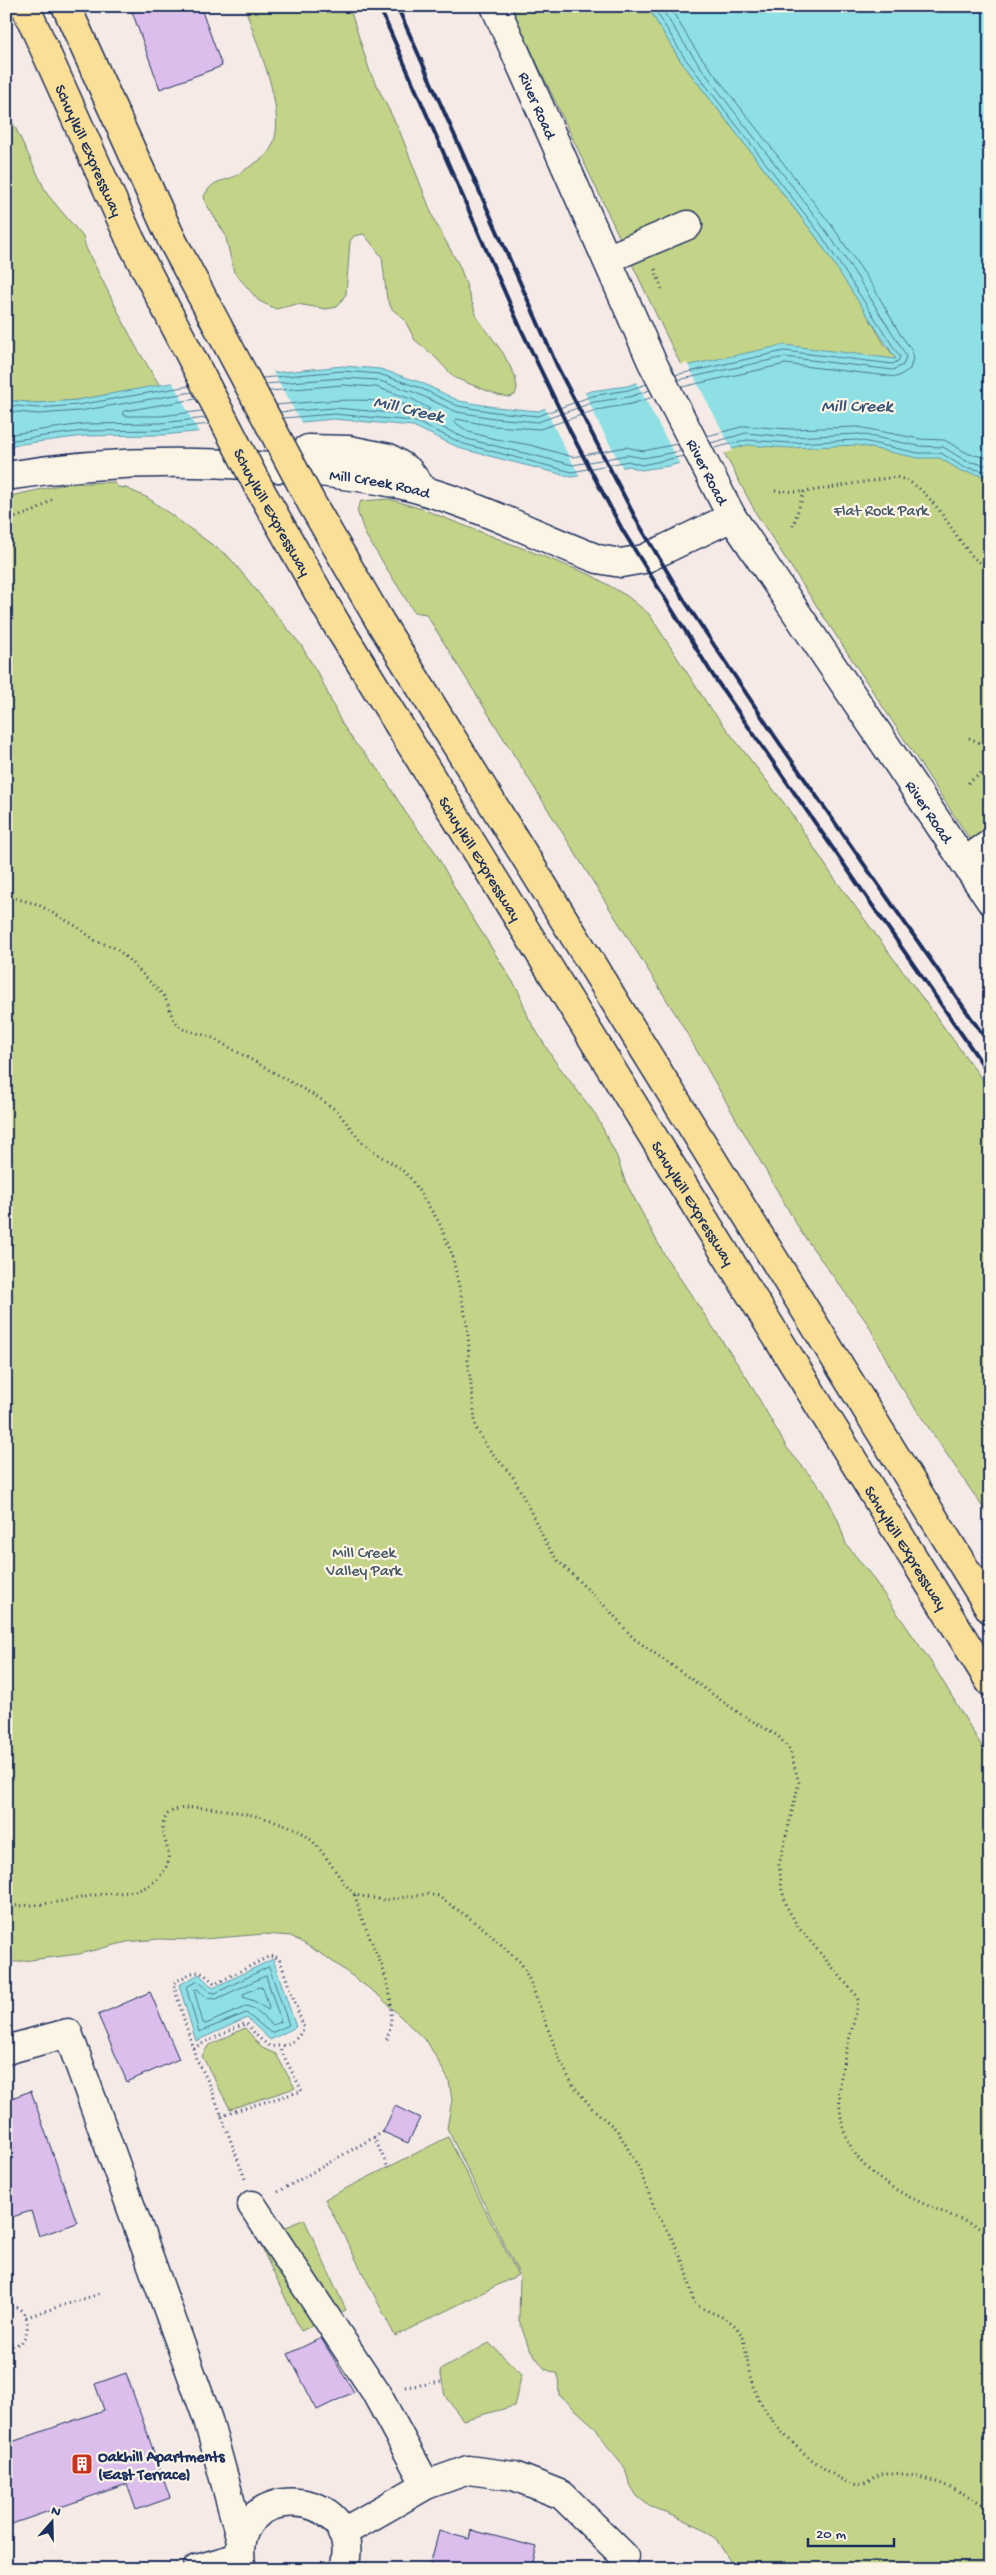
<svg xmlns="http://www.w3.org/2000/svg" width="996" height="2575" viewBox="0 0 996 2575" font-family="'Gochi Hand',sans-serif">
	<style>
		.green { fill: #c3d488; stroke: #6f8273 }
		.water { fill: #8ee0e5; stroke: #6099af }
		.pier { fill: #f5eae6 }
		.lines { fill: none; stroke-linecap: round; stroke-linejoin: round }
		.shore { stroke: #497694; stroke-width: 1 }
		.building { fill: #dbbeec; stroke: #1b2f5e }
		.minor-casing { stroke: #1b2f5e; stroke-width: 31 }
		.highway-casing { stroke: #1b2f5e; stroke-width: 31 }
		.path { stroke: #1b2f5e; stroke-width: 3; stroke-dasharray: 1 4; stroke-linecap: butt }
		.minor { stroke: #fcf5e5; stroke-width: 28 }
		.highway { stroke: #fbdf96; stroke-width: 28 }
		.rail { stroke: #1b2f5e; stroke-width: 4 }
		.highway-bridge-casing { stroke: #1b2f5e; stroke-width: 31; stroke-linecap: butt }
		.highway-bridge { stroke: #fbdf96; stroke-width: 28 }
		.labels { text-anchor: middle; stroke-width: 4.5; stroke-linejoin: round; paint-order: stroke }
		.street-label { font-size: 16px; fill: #1b2f5e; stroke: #fcf5e5 }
		.park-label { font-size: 16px; fill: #455868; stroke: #fcf5e5 }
		.poi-label { font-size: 16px; font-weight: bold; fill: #1b2f5e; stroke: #fcf5e5; text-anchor: start }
		.water-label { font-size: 18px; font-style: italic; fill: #325279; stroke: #fcf5e5 }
	</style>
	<rect width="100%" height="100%" fill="#f5eae6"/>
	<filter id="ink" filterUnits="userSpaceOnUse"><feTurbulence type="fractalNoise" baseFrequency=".02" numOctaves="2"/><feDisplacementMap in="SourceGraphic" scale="10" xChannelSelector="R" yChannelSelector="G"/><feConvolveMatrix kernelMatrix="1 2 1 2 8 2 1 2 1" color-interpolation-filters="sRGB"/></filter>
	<g filter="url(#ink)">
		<g class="green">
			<path d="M 245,6 L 349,6 L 370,72 L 400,132 L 435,222 L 460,267 L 477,317 L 503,353 L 515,376 L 517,388 L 515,395 L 509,397 L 498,395 L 455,378 L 432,354 L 415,340 L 404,319 L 392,309 L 387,299 L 382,257 L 364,234 L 354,236 L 350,241 L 346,294 L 337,307 L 326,309 L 297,304 L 276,309 L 259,301 L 234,272 L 225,234 L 205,202 L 204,196 C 215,177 221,184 237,175 C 245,170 252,165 260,160 C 301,133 254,43 245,6 Z"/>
			<path d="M 510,6 L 647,6 L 680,60 L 817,238 L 858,299 L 885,345 L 990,472 L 990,870 L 757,515 L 720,445 L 653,308 Z"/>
			<path d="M 6,108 L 47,194 L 83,237 L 86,248 L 135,345 L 160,386 L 77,400 L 37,403 L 6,400 Z"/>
			<path d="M 113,482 L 118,487 L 126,488 L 148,498 L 229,557 L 301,645 L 321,679 L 341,722 L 355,743 L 379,770 L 409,818 L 434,850 L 462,901 L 518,990 L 529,1019 L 554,1060 L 596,1115 L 617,1157 L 625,1181 L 665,1256 L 747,1378 L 787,1448 L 824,1492 L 838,1520 L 846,1544 L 870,1574 L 933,1665 L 990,1760 L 990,2569 L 735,2569 L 716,2539 L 698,2526 L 649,2506 L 637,2496 L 629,2483 L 625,2468 L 609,2449 L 596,2428 L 559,2395 L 558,2374 L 545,2369 L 529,2348 L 519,2320 L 520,2276 L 447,2128 L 452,2100 L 449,2081 L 428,2043 L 378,1995 L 325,1956 L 291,1936 L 264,1934 L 192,1940 L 159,1939 L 127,1942 L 79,1954 L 6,1963 L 6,497 L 65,484 Z"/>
			<path d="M 389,499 L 422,509 L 591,575 L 627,596 L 649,614 L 708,705 L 787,807 L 832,875 L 990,1090 L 990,1518 L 899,1384 L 868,1324 L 801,1232 L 678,1018 L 426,614 L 414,612 L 365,534 L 357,510 L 361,501 Z"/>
			<path d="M 245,2028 L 262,2048 L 276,2054 L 295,2088 L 230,2109 L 202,2056 L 208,2046 Z"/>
			<path d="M 448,2137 L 518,2275 L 395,2336 L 325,2199 Z"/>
			<path d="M 304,2219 L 346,2310 L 301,2331 L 258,2240 Z"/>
			<path d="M 489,2343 L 522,2374 L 514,2406 L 463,2420 L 445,2396 L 440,2370 Z"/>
		</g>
		<g class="water">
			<path d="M 647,6 L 990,6 L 990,477 L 961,471 L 940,458 L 918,458 L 857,445 L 790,448 L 747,445 L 669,466 L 641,470 L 629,466 L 572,477 L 462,449 L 413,426 L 334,419 L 162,435 L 84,436 L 6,446 L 6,400 L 37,403 L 77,400 L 171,383 L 343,366 L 380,369 L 420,382 L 459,401 L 495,407 L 538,411 L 591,391 L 627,386 L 690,365 L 784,345 L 896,359 L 817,238 L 680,60 Z"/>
			<path d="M 273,1959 L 296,2027 L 270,2040 L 247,2018 L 196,2041 L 179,1985 L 199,1974 L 213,1988 Z"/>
		</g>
		<g class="pier">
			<path d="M 687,363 L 733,451 L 680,465 L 635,380 Z"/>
			<path d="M 272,370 L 302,424 L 199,433 L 172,381 Z"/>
			<path d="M 584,391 L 599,424 L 623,469 L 581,478 L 565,449 L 544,406 Z"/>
		</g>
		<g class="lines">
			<g class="shore">
				<path d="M 653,6 L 684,57 L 821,235 L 900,357 L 898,361 L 893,364 L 784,351 L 675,375"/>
				<path d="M 660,6 C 725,113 816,202 878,311 C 884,321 904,349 906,357 L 903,365 L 893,370 L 785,357 L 678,380"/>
				<path d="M 669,6 L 695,49 L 832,226 L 874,288 L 900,334 L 911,349 L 913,358 L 910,369 L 897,377 L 785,364 L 682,387"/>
				<path d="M 262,378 L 343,371 L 379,374 L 418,387 L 458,406 L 495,412 L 538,416 L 592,396 L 628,390 L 647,384"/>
				<path d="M 265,384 L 343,378 L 377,380 L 416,393 L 457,412 L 494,418 L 538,422 L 594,402 L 629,397 L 650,390"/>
				<path d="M 269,391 L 343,385 L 376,387 L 414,400 L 430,409 L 427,411 C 383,394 322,401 276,405"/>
				<path d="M 653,397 L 631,404 L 596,410 L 540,429 L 493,426 L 456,419 L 454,422 L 469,432 L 491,438 L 530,445 L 573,457 L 626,447 L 643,451 L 677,444"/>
				<path d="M 196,399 L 124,411 L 122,414 L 125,416 L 161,416 L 202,411"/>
				<path d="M 6,405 L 38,408 L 78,405 L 189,386"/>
				<path d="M 6,411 L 38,414 L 79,411 L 193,392"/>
				<path d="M 280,412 L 335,408 L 415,415 L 467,439 L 573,465 L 627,455 L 643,458 L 681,451"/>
				<path d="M 283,418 L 334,414 L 414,421 L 464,444 L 572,472 L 628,461 L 642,465 L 684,456"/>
				<path d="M 6,435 L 83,424 L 161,423 L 206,418"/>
				<path d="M 707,436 L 745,426 L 790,429 L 858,427 L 920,439 L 944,440 L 969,454 L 990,458"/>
				<path d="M 6,441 L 84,431 L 162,430 L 209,424"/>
				<path d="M 711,443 L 746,433 L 790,437 L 859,434 L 919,446 L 943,447 L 966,461 L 990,466"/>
				<path d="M 714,448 L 747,440 L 790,443 L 858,440 L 918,453 L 941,453 L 963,467 L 990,472"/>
				<path d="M 269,1967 L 289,2025 L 271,2033 L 246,2013 L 199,2032 L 186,1987 L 198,1981 L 210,1992 L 215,1993 Z"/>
				<path d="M 266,1976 L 281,2022 L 272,2025 L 254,2009 L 247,2006 L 206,2024 L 203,2023 L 194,1990 L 197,1989 L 207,1998 L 216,1999 Z"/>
				<path d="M 260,1987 L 263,1988 L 269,2007 L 268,2010 L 254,2001 L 243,1997 L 244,1994 Z"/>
			</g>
		</g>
		<g class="building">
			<path d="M 130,6 L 200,6 L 222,66 L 160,89 Z"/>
			<path d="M 150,1992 L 179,2059 L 127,2082 L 98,2015 Z"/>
			<path d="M 31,2091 L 77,2223 L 39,2236 L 31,2211 L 6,2219 L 6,2100 Z"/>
			<path d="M 395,2106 L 420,2118 L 408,2143 L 383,2132 Z"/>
			<path d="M 321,2338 L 354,2392 L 317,2410 L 288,2354 Z"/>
			<path d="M 126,2373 L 170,2498 L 136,2510 L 127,2484 L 6,2526 L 6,2444 L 104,2410 L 95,2384 Z"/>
			<path d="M 471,2530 L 537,2547 L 531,2569 L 429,2569 L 439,2531 L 469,2539 Z"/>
		</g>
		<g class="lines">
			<g class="minor-casing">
				<g id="minor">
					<path id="s1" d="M 495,6 L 652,362 L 732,517 L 990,900"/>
					<path d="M 607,259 L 688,225"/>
					<path d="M 279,468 L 308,449 L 349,450 L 389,458 L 408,470 L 423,490"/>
					<path id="s2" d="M 6,476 C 112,459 221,459 328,473 C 360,477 393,481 425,491 C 484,508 540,537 598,559 L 621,563 L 644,559 L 732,517"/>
					<path d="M 964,862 L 990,844"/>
					<path d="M 6,2050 L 68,2033 L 208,2420 L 241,2540"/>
					<path d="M 252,2205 L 375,2391 L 426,2485"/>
					<path d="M 342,2533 L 426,2485 L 468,2470 L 514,2476 L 562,2495 L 624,2556"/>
					<path d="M 197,2569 L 239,2557"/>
					<path d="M 242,2569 C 222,2477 367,2484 344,2569"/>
				</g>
			</g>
			<g class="highway-casing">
				<g id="highway">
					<path id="s3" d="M 25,6 L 130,239"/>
					<path d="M 66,6 L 172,240"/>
					<path id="s4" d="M 334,620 L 990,1682"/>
					<path d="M 379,620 L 990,1609"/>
				</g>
			</g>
			<g class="path">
				<path d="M 655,269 L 663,292"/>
				<path d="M 775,491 L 804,492"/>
				<path d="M 6,521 L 37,510 L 53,499"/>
				<path d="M 793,526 L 804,492 L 894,477 C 930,481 951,534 974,558 C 978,562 985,565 990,569"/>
				<path d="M 969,738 L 990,747"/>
				<path d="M 968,783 L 990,767"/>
				<path d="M 6,896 L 37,904 L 76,926 L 96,941 L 113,947 L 124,955 L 165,997 L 174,1020 L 182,1029 L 211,1037 L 319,1098 L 337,1111 L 361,1141 L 380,1156 L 400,1168 L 411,1179 L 439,1222 L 452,1254 L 467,1323 L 469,1348 L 468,1360 L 476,1428 L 487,1447 L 514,1478 L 546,1543 L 557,1560 L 611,1612 L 633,1638 L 742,1715 L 778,1736 L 790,1750 L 799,1783 L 779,1865 L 782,1890 L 787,1907 L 798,1927 L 856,1995 L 858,2000 C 854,2029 842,2057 840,2086 C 834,2167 890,2190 955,2217 C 967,2222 978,2228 990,2233"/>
				<path d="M 355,1895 C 367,1947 405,1986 386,2042"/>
				<path d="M 6,1906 C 42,1906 63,1901 96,1895 C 114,1892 137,1895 152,1883 C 186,1857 155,1841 165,1818 C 175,1793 283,1819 301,1832 C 325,1848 335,1876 355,1895 L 384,1900 L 427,1894 L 438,1896 L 482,1927 L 521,1963 L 530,1981 L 560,2061 L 573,2085 L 592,2108 L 617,2130 L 639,2168 L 655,2210 L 674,2242 L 687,2272 L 694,2303 C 707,2313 726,2315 737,2328 C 748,2342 746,2366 752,2383 C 765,2422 801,2454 834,2475 C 870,2498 865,2472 890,2473 C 925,2474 961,2490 990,2509"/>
				<path d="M 193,2048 L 246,2023 L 258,2037 L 269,2046 C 287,2047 295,2043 304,2028 L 279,1958 L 270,1956 L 215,1984 C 196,1965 195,1972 173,1983 L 196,2058 L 210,2085 L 245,2179"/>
				<path d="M 221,2115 L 302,2091 L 279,2047"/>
				<path d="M 374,2137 L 388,2168"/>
				<path d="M 278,2192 L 383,2132"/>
				<path d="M 6,2305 C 28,2306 33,2327 21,2343 L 6,2348"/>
				<path d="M 26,2317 L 99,2294"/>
				<path d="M 405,2387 L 442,2382"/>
			</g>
			<use href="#minor" class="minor"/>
			<use href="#highway" class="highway"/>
			<g class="rail">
				<path d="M 379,6 L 521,329 L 571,433 L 623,531 L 714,677 L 990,1075"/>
				<path d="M 397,6 L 559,370 L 637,521 L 686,603 L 776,738 L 990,1045"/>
			</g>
			<g class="highway-bridge-casing">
				<g id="highway-bridge">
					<path id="s5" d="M 130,239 L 258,486 L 334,620"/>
					<path d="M 172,240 L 312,504 L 379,620"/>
				</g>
			</g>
			<use href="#highway-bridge" class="highway-bridge"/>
		</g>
	</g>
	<defs>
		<g id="building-square" transform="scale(1.125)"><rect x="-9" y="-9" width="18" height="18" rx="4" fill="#c8321e" stroke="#fcf5e5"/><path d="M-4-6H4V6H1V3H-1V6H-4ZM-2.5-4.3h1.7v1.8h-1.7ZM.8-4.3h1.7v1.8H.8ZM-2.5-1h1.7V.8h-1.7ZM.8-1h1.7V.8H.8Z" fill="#fff"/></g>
	</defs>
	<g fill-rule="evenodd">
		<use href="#building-square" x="82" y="2464"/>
	</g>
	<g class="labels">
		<g class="street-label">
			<text dy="6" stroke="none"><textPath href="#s1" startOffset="108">River Road</textPath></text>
			<text dy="6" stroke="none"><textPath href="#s3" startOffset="158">Schuylkill Expressway</textPath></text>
			<text dy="6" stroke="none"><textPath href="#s1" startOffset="512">River Road</textPath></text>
			<text dy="6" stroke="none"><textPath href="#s2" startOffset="376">Mill Creek Road</textPath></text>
			<text dy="6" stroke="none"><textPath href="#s5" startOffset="308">Schuylkill Expressway</textPath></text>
			<text dy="6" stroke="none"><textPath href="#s1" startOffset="918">River Road</textPath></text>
			<text dy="6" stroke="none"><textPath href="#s4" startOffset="280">Schuylkill Expressway</textPath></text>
			<text dy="6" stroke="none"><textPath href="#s4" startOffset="685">Schuylkill Expressway</textPath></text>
			<text dy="6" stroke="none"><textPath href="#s4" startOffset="1090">Schuylkill Expressway</textPath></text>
		</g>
		<g class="park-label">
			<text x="881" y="515">Flat Rock Park</text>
			<text x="364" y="1557">Mill Creek<tspan x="364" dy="18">Valley Park</tspan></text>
		</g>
		<g class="poi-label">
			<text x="98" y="2461">Oakhill Apartments<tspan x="98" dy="18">(East Terrace)</tspan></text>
		</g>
		<g class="water-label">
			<text x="857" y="411">Mill Creek</text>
			<text transform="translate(409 408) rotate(13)" y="6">Mill Creek</text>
		</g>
	</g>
	<rect width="996" height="2575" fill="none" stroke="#fcf5e5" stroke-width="25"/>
	<rect x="12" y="12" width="971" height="2550" fill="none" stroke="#1b2f5e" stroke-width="2" filter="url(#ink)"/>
	<g transform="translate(52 2522) rotate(20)" stroke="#fcf5e5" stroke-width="4" paint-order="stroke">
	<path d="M0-4L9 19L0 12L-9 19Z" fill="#1b2f5e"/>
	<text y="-8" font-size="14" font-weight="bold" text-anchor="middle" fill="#1b2f5e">N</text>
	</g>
	<path d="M808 2538v8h86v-8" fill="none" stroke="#1b2f5e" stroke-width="2.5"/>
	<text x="816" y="2538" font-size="15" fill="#1b2f5e" stroke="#fcf5e5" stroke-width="4" paint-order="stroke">20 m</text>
</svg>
